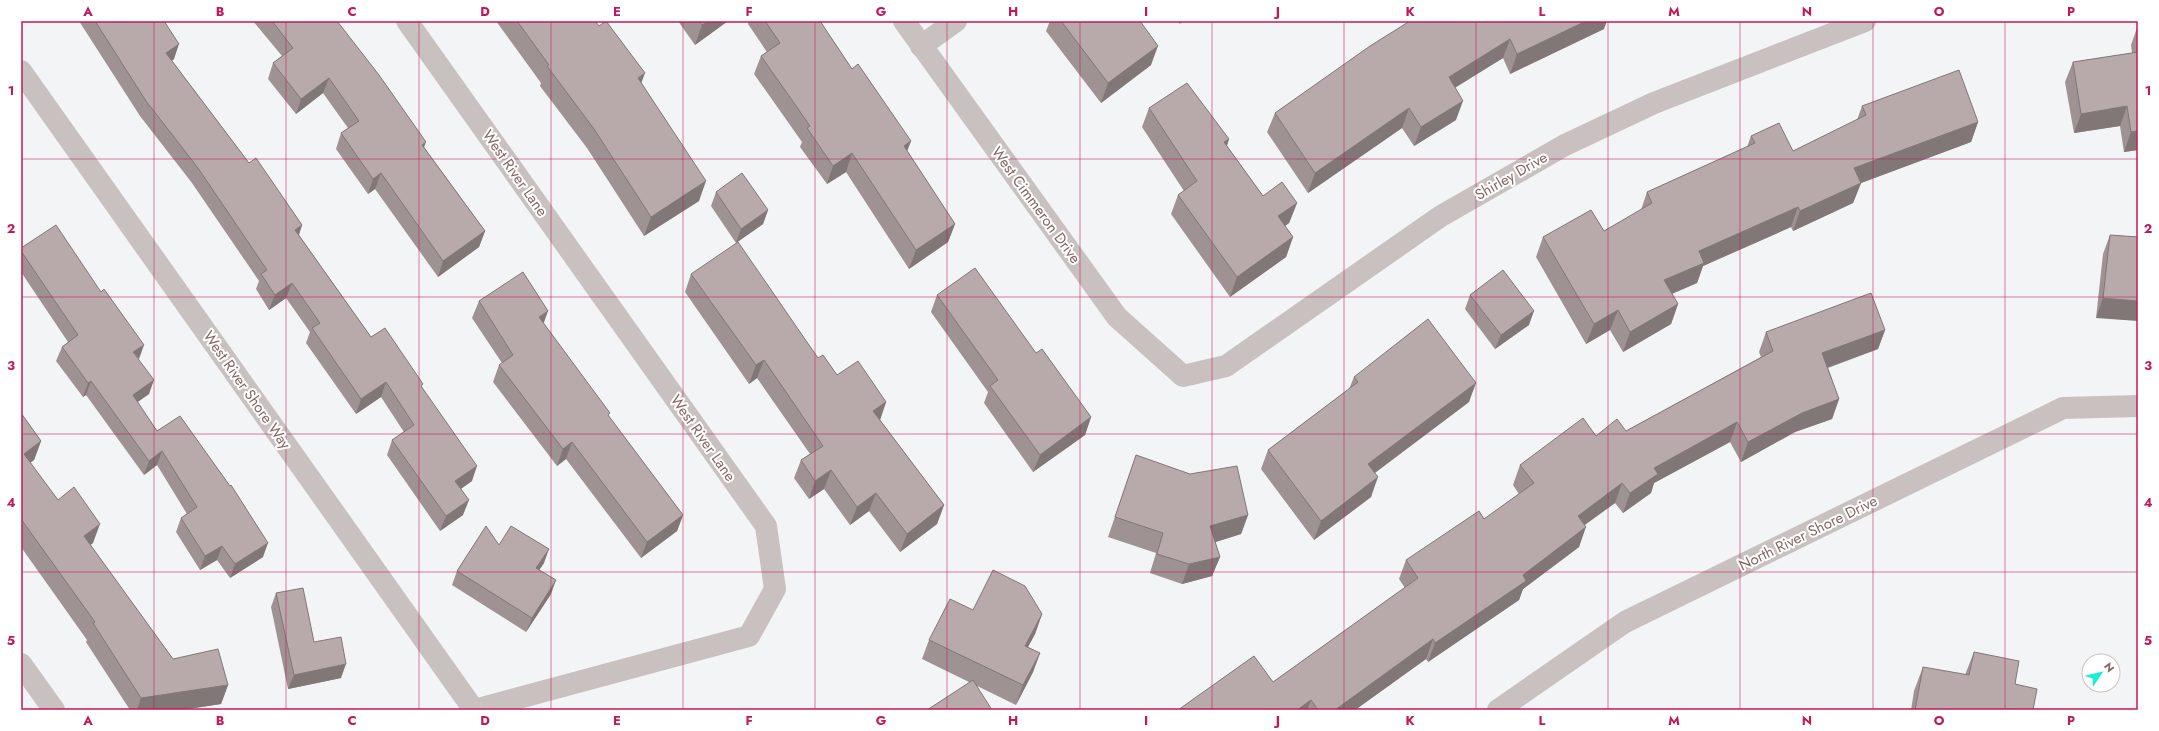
<svg xmlns="http://www.w3.org/2000/svg" width="2159" height="731" viewBox="0 0 2159 731" font-family="Jost,sans-serif">
	<style>
		.lines { fill: none; stroke-linecap: round; stroke-linejoin: round }
		.minor { stroke: #c9c1c0; stroke-width: 22 }
		.wall { fill: #9e9292 }
		.shaded-wall { fill: #817777 }
		.building { fill: #b8aaaa; stroke: #817777 }
		.grid { fill: none; stroke: #c2185b; stroke-width: 1; stroke-opacity: 0.55 }
		.labels { text-anchor: middle; stroke-width: 4; stroke-linejoin: round; paint-order: stroke }
		.street-label { font-size: 15px; fill: #866663; stroke: #fff }
		.neatline { fill: none; stroke: #c2185b; stroke-width: 1.5 }
		.grid-label { font-size: 13px; text-anchor: middle; font-weight: bold; fill: #c2185b }
	</style>
	<rect width="100%" height="100%" fill="#f2f4f6"/>
	<g class="lines">
		<g class="minor">
			<path d="M 407,21 L 766,526 L 775,589 L 749,636 L 474,710"/>
			<path d="M 904,21 L 1117,317 L 1183,376 L 1226,366 L 1441,216 L 1565,145 L 1654,103 L 1865,21"/>
			<path d="M 921,46 L 956,21"/>
			<path d="M 21,71 L 474,710"/>
			<path d="M 21,664 L 54,710"/>
			<path d="M 1498,710 L 1625,622 L 2063,408 L 2138,406"/>
		</g>
	</g>
	<g class="wall">
		<path d="M 79,21 L 164,21 L 174,59 L 172,61 L 249,163 L 302,225 L 299,235 L 371,337 L 422,387 L 472,481 L 461,489 L 463,515 L 440,531 L 387,455 L 392,440 L 404,432 L 381,397 L 356,414 L 306,343 L 310,332 L 286,298 L 269,310 L 256,289 L 259,281 L 192,183 L 140,116 Z"/>
		<path d="M 253,21 L 337,21 L 424,147 L 485,231 L 479,247 L 438,277 L 375,189 L 368,194 L 336,149 L 341,133 L 348,128 L 323,93 L 296,114 L 268,79 L 273,63 L 282,56 Z"/>
		<path d="M 496,21 L 595,21 L 641,82 L 699,201 L 644,236 L 587,148 L 540,86 L 541,83 Z"/>
		<path d="M 678,21 L 728,21 L 695,45 Z"/>
		<path d="M 749,21 L 820,21 L 852,69 L 911,141 L 907,151 L 955,224 L 948,242 L 909,269 L 846,172 L 827,184 L 800,147 L 802,142 L 754,74 L 761,56 L 767,52 L 748,24 Z"/>
		<path d="M 1050,21 L 1140,21 L 1151,65 L 1101,103 L 1046,31 Z"/>
		<path d="M 1410,21 L 1604,29 L 1510,74 L 1503,58 L 1455,88 L 1456,120 L 1414,146 L 1402,128 L 1308,193 L 1267,132 L 1275,113 Z"/>
		<path d="M 2138,25 L 2138,150 L 2124,152 L 2120,126 L 2074,133 L 2065,82 L 2073,62 L 2132,53 L 2131,45 Z"/>
		<path d="M 1862,106 L 1978,122 L 1971,142 L 1861,183 L 1853,203 L 1793,231 L 1791,227 L 1703,266 L 1697,283 L 1672,294 L 1678,304 L 1671,324 L 1623,352 L 1610,330 L 1586,344 L 1536,257 L 1543,237 L 1604,231 L 1641,210 L 1647,192 L 1747,147 L 1751,136 L 1793,151 L 1857,120 Z"/>
		<path d="M 1149,108 L 1229,139 L 1227,146 L 1263,196 L 1297,203 L 1289,223 L 1285,226 L 1293,237 L 1286,257 L 1230,297 L 1171,214 L 1178,195 L 1184,191 L 1142,127 Z"/>
		<path d="M 716,192 L 768,210 L 763,224 L 736,243 L 711,206 Z"/>
		<path d="M 2110,235 L 2138,237 L 2096,318 L 2103,254 Z"/>
		<path d="M 21,248 L 138,359 L 149,394 L 137,402 L 157,431 L 263,557 L 230,578 L 217,560 L 200,570 L 176,532 L 181,518 L 187,514 L 157,465 L 144,475 L 86,395 L 83,397 L 56,361 L 62,347 L 68,342 L 21,272 Z"/>
		<path d="M 691,274 L 818,358 L 837,375 L 886,402 L 880,420 L 944,505 L 937,524 L 900,552 L 869,511 L 850,525 L 824,489 L 809,499 L 794,478 L 801,460 L 810,454 L 757,378 L 749,384 L 685,292 Z"/>
		<path d="M 937,295 L 1036,353 L 1091,417 L 1085,435 L 1033,472 L 984,403 L 988,392 L 931,312 Z"/>
		<path d="M 1470,295 L 1529,325 L 1495,349 L 1465,309 Z"/>
		<path d="M 479,301 L 543,324 L 609,417 L 683,515 L 677,531 L 641,558 L 566,459 L 557,466 L 493,382 L 499,365 L 502,363 L 472,318 Z"/>
		<path d="M 1885,330 L 1878,349 L 1828,368 L 1839,399 L 1832,419 L 1795,432 L 1741,462 L 1730,442 L 1654,483 L 1651,493 L 1623,513 L 1615,503 L 1585,525 L 1579,547 L 1523,589 L 1519,600 L 1428,662 L 1426,659 L 1355,710 L 1178,710 L 1273,682 L 1405,588 L 1399,579 L 1406,560 L 1484,519 L 1519,494 L 1513,485 L 1520,465 L 1596,436 L 1626,431 L 1761,357 L 1759,352 L 1766,332 Z"/>
		<path d="M 1354,377 L 1469,402 L 1375,473 L 1371,497 L 1314,540 L 1261,469 L 1268,450 L 1349,389 Z"/>
		<path d="M 21,413 L 41,441 L 34,460 L 30,463 L 58,500 L 93,543 L 90,545 L 173,659 L 228,685 L 221,704 L 181,710 L 130,710 L 86,642 L 87,640 L 21,547 Z"/>
		<path d="M 1136,455 L 1248,515 L 1241,534 L 1215,542 L 1220,557 L 1212,576 L 1182,584 L 1150,573 L 1156,553 L 1108,537 Z"/>
		<path d="M 499,545 L 544,563 L 539,570 L 551,594 L 526,632 L 452,585 L 457,571 Z"/>
		<path d="M 276,593 L 314,642 L 341,678 L 288,689 L 271,607 Z"/>
		<path d="M 973,610 L 1042,614 L 1035,634 L 1028,647 L 1040,653 L 1033,672 L 1016,705 L 922,659 L 929,640 Z"/>
		<path d="M 1974,652 L 2015,684 L 2033,710 L 1911,710 L 1914,691 L 1923,667 L 1965,675 Z"/>
	</g>
	<g class="shaded-wall">
		<path d="M 708,21 L 728,21 L 695,45 L 702,25 Z"/>
		<path d="M 1180,21 L 1184,21 L 1179,24 Z"/>
		<path d="M 1586,21 L 1607,21 L 1604,29 L 1510,74 L 1517,54 Z"/>
		<path d="M 1510,39 L 1503,58 L 1441,96 L 1449,77 Z"/>
		<path d="M 179,44 L 174,59 L 160,68 L 166,53 Z"/>
		<path d="M 1158,46 L 1151,65 L 1101,103 L 1108,83 Z"/>
		<path d="M 645,73 L 638,92 L 638,78 Z"/>
		<path d="M 329,78 L 323,93 L 296,114 L 301,99 Z"/>
		<path d="M 1463,101 L 1456,120 L 1414,146 L 1421,127 Z"/>
		<path d="M 2127,106 L 2120,126 L 2074,133 L 2081,114 Z"/>
		<path d="M 1409,108 L 1402,128 L 1308,193 L 1315,173 Z"/>
		<path d="M 1978,122 L 1971,142 L 1861,183 L 1853,203 L 1793,231 L 1800,211 L 1854,168 Z"/>
		<path d="M 2138,131 L 2138,150 L 2124,152 L 2131,132 Z"/>
		<path d="M 1229,139 L 1222,159 L 1224,142 Z"/>
		<path d="M 911,141 L 904,159 L 904,146 Z"/>
		<path d="M 426,142 L 420,158 L 422,145 Z"/>
		<path d="M 852,153 L 846,172 L 827,184 L 833,166 Z"/>
		<path d="M 381,173 L 375,189 L 368,194 L 373,179 Z"/>
		<path d="M 706,181 L 699,201 L 644,236 L 651,217 Z"/>
		<path d="M 1297,203 L 1289,223 L 1271,236 L 1278,216 Z"/>
		<path d="M 1798,207 L 1791,227 L 1703,266 L 1697,283 L 1657,300 L 1664,280 L 1699,251 Z"/>
		<path d="M 768,210 L 763,224 L 736,243 L 741,229 Z"/>
		<path d="M 955,224 L 948,242 L 909,269 L 916,250 Z"/>
		<path d="M 302,225 L 297,240 L 295,230 Z"/>
		<path d="M 485,231 L 479,247 L 438,277 L 443,261 Z"/>
		<path d="M 1293,237 L 1286,257 L 1230,297 L 1237,277 Z"/>
		<path d="M 292,283 L 286,298 L 269,310 L 275,295 Z"/>
		<path d="M 2103,298 L 2138,301 L 2138,321 L 2096,318 Z"/>
		<path d="M 1678,304 L 1671,324 L 1623,352 L 1630,332 Z"/>
		<path d="M 1618,310 L 1610,330 L 1586,344 L 1594,324 Z"/>
		<path d="M 548,311 L 542,328 L 539,317 Z"/>
		<path d="M 1534,311 L 1529,325 L 1495,349 L 1501,335 Z"/>
		<path d="M 1885,330 L 1878,349 L 1815,372 L 1822,353 Z"/>
		<path d="M 144,345 L 139,359 L 133,352 Z"/>
		<path d="M 764,360 L 757,378 L 749,384 L 756,365 Z"/>
		<path d="M 154,380 L 149,394 L 128,409 L 133,395 Z"/>
		<path d="M 91,381 L 86,395 L 83,397 L 88,383 Z"/>
		<path d="M 386,382 L 381,397 L 356,414 L 361,399 Z"/>
		<path d="M 1476,383 L 1469,402 L 1361,483 L 1368,464 Z"/>
		<path d="M 1839,399 L 1832,419 L 1795,432 L 1741,462 L 1748,442 L 1802,413 Z"/>
		<path d="M 886,402 L 880,420 L 873,411 Z"/>
		<path d="M 1091,417 L 1085,435 L 1033,472 L 1040,455 Z"/>
		<path d="M 1737,422 L 1730,442 L 1654,483 L 1651,493 L 1623,513 L 1630,493 L 1654,468 Z"/>
		<path d="M 41,441 L 34,460 L 21,469 L 24,454 Z"/>
		<path d="M 572,442 L 566,459 L 557,466 L 563,449 Z"/>
		<path d="M 162,451 L 157,465 L 144,475 L 149,461 Z"/>
		<path d="M 477,466 L 472,481 L 450,496 L 455,481 Z"/>
		<path d="M 831,470 L 824,489 L 809,499 L 815,481 Z"/>
		<path d="M 1378,477 L 1371,497 L 1314,540 L 1321,521 Z"/>
		<path d="M 1622,483 L 1615,503 L 1570,535 L 1578,516 Z"/>
		<path d="M 876,493 L 869,511 L 850,525 L 857,507 Z"/>
		<path d="M 469,500 L 463,515 L 440,531 L 446,516 Z"/>
		<path d="M 944,505 L 937,524 L 900,552 L 907,534 Z"/>
		<path d="M 683,515 L 677,531 L 641,558 L 647,542 Z"/>
		<path d="M 1248,515 L 1241,534 L 1203,546 L 1210,526 Z"/>
		<path d="M 100,524 L 93,543 L 77,555 L 84,536 Z"/>
		<path d="M 1586,527 L 1579,547 L 1523,589 L 1519,600 L 1428,662 L 1435,643 L 1523,575 Z"/>
		<path d="M 268,543 L 263,557 L 230,578 L 235,564 Z"/>
		<path d="M 222,546 L 217,560 L 200,570 L 205,556 Z"/>
		<path d="M 549,549 L 544,563 L 531,582 L 536,568 Z"/>
		<path d="M 1220,557 L 1212,576 L 1182,584 L 1189,564 Z"/>
		<path d="M 556,580 L 551,594 L 526,632 L 532,618 Z"/>
		<path d="M 1042,614 L 1035,634 L 1018,665 L 1025,646 Z"/>
		<path d="M 1433,639 L 1426,659 L 1355,710 L 1335,710 Z"/>
		<path d="M 1040,653 L 1033,672 L 1016,705 L 1023,685 Z"/>
		<path d="M 346,664 L 341,678 L 288,689 L 294,675 Z"/>
		<path d="M 228,685 L 221,704 L 181,710 L 137,710 L 141,698 Z"/>
		<path d="M 1311,700 L 1307,710 L 1297,710 Z"/>
	</g>
	<g class="building">
		<path d="M 95,21 L 164,21 L 179,44 L 166,53 L 249,163 L 256,158 L 302,225 L 295,230 L 371,337 L 385,328 L 423,384 L 421,386 L 477,466 L 455,481 L 469,500 L 446,516 L 392,440 L 414,425 L 386,382 L 361,399 L 312,328 L 320,323 L 292,283 L 275,295 L 261,274 L 267,270 L 198,168 L 146,101 Z"/>
		<path d="M 272,21 L 337,21 L 379,75 L 426,142 L 422,145 L 485,231 L 443,261 L 381,173 L 373,179 L 341,133 L 359,121 L 329,78 L 301,99 L 273,63 L 293,48 Z"/>
		<path d="M 517,21 L 595,21 L 599,26 L 606,21 L 645,73 L 638,78 L 706,181 L 651,217 L 594,129 L 547,66 L 549,65 Z"/>
		<path d="M 699,21 L 708,21 L 702,25 Z"/>
		<path d="M 765,21 L 820,21 L 852,69 L 858,64 L 911,141 L 904,146 L 955,224 L 916,250 L 852,153 L 833,166 L 807,128 L 810,126 L 761,56 L 780,43 Z"/>
		<path d="M 1061,21 L 1140,21 L 1158,46 L 1108,83 Z"/>
		<path d="M 1410,21 L 1586,21 L 1517,54 L 1510,39 L 1449,77 L 1463,101 L 1421,127 L 1409,108 L 1315,173 L 1275,113 L 1370,46 Z"/>
		<path d="M 2138,52 L 2138,131 L 2131,132 L 2127,106 L 2081,114 L 2073,62 Z"/>
		<path d="M 1959,70 L 1978,122 L 1854,168 L 1861,183 L 1800,211 L 1798,207 L 1699,251 L 1704,263 L 1664,280 L 1678,304 L 1630,332 L 1618,310 L 1594,324 L 1543,237 L 1591,210 L 1604,231 L 1652,203 L 1647,192 L 1755,143 L 1751,136 L 1779,123 L 1793,151 L 1866,115 L 1862,106 Z"/>
		<path d="M 1187,83 L 1229,139 L 1224,142 L 1263,196 L 1282,182 L 1297,203 L 1278,216 L 1293,237 L 1237,277 L 1178,195 L 1197,181 L 1149,108 Z"/>
		<path d="M 742,173 L 768,210 L 741,229 L 716,192 Z"/>
		<path d="M 56,225 L 101,292 L 104,289 L 144,345 L 133,352 L 154,380 L 133,395 L 157,431 L 180,416 L 230,486 L 231,485 L 268,543 L 235,564 L 222,546 L 205,556 L 181,518 L 197,507 L 162,451 L 149,461 L 91,381 L 88,383 L 62,347 L 78,335 L 21,251 L 21,248 Z"/>
		<path d="M 2110,235 L 2138,237 L 2138,301 L 2103,298 Z"/>
		<path d="M 738,242 L 818,358 L 823,355 L 837,375 L 858,361 L 886,402 L 873,411 L 944,505 L 907,534 L 876,493 L 857,507 L 831,470 L 815,481 L 801,460 L 823,446 L 764,360 L 756,365 L 691,274 Z"/>
		<path d="M 975,268 L 1036,353 L 1042,349 L 1091,417 L 1040,455 L 990,386 L 998,380 L 937,295 Z"/>
		<path d="M 1503,270 L 1534,311 L 1501,335 L 1470,295 Z"/>
		<path d="M 523,272 L 548,311 L 539,317 L 610,413 L 608,415 L 683,515 L 647,542 L 572,442 L 563,449 L 499,365 L 513,355 L 479,301 Z"/>
		<path d="M 1871,293 L 1885,330 L 1822,353 L 1839,399 L 1802,413 L 1748,442 L 1737,422 L 1654,468 L 1658,474 L 1630,493 L 1622,483 L 1578,516 L 1586,527 L 1523,575 L 1526,581 L 1435,643 L 1433,639 L 1335,710 L 1318,710 L 1311,700 L 1297,710 L 1178,710 L 1254,656 L 1273,682 L 1418,578 L 1406,560 L 1479,511 L 1484,519 L 1534,483 L 1520,465 L 1583,418 L 1596,436 L 1617,419 L 1626,431 L 1773,351 L 1766,332 Z"/>
		<path d="M 1428,319 L 1476,383 L 1368,464 L 1378,477 L 1321,521 L 1268,450 L 1358,382 L 1354,377 Z"/>
		<path d="M 21,413 L 41,441 L 24,454 L 58,500 L 74,487 L 100,524 L 84,536 L 173,659 L 218,649 L 228,685 L 141,698 L 93,623 L 95,622 L 21,519 Z"/>
		<path d="M 1136,455 L 1190,474 L 1237,466 L 1248,515 L 1210,526 L 1220,557 L 1189,564 L 1157,554 L 1163,533 L 1115,517 Z"/>
		<path d="M 486,526 L 499,545 L 511,526 L 549,549 L 536,568 L 556,580 L 532,618 L 457,571 Z"/>
		<path d="M 993,570 L 1025,586 L 1042,614 L 1025,646 L 1040,653 L 1023,685 L 929,640 L 950,599 L 973,610 Z"/>
		<path d="M 303,588 L 314,642 L 341,637 L 346,664 L 294,675 L 276,593 Z"/>
		<path d="M 1974,652 L 2019,661 L 2015,684 L 2037,689 L 2033,710 L 1915,710 L 1923,667 L 1969,675 Z"/>
		<path d="M 973,680 L 992,710 L 927,710 Z"/>
	</g>
	<path class="grid" d="M 154,21 L 154,710M 286,21 L 286,710M 419,21 L 419,710M 551,21 L 551,710M 683,21 L 683,710M 815,21 L 815,710M 947,21 L 947,710M 1080,21 L 1080,710M 1212,21 L 1212,710M 1344,21 L 1344,710M 1476,21 L 1476,710M 1608,21 L 1608,710M 1740,21 L 1740,710M 1873,21 L 1873,710M 2005,21 L 2005,710M 21,159 L 2138,159M 21,297 L 2138,297M 21,434 L 2138,434M 21,572 L 2138,572"/>
	<g class="labels">
		<g class="street-label">
			<text transform="translate(515 173) rotate(55)" y="5">West River Lane</text>
			<text transform="translate(1511 176) rotate(-30)" y="5">Shirley Drive</text>
			<text transform="translate(1036 205) rotate(54)" y="5">West Cimmeron Drive</text>
			<text transform="translate(247 390) rotate(55)" y="5">West River Shore Way</text>
			<text transform="translate(703 438) rotate(55)" y="5">West River Lane</text>
			<text transform="translate(1808 533) rotate(-26)" y="5">North River Shore Drive</text>
		</g>
	</g>
	<rect width="2159" height="731" fill="none" stroke="#ffffff" stroke-width="44"/>
	<g transform="translate(2101 673) rotate(55)"><circle r="19" fill="#ffffff" stroke="#cfc2c1"/>
	<path d="M0-3L7 15L0 10L-7 15Z" fill="#1aeed5"/>
	<text y="-6" font-size="11" font-weight="bold" text-anchor="middle" fill="#866663">N</text>
	</g>
	<rect x="22" y="22" width="2115" height="687" class="neatline"/>
	<g class="grid-label">
		<text x="88" y="16">A</text>
		<text x="220" y="16">B</text>
		<text x="352" y="16">C</text>
		<text x="485" y="16">D</text>
		<text x="617" y="16">E</text>
		<text x="749" y="16">F</text>
		<text x="881" y="16">G</text>
		<text x="1013" y="16">H</text>
		<text x="1146" y="16">I</text>
		<text x="1278" y="16">J</text>
		<text x="1410" y="16">K</text>
		<text x="1542" y="16">L</text>
		<text x="1674" y="16">M</text>
		<text x="1807" y="16">N</text>
		<text x="1939" y="16">O</text>
		<text x="2071" y="16">P</text>
		<text x="11" y="95">1</text>
		<text x="2148" y="95">1</text>
		<text x="11" y="233">2</text>
		<text x="2148" y="233">2</text>
		<text x="11" y="370">3</text>
		<text x="2148" y="370">3</text>
		<text x="11" y="507">4</text>
		<text x="2148" y="507">4</text>
		<text x="11" y="645">5</text>
		<text x="2148" y="645">5</text>
		<text x="88" y="725">A</text>
		<text x="220" y="725">B</text>
		<text x="352" y="725">C</text>
		<text x="485" y="725">D</text>
		<text x="617" y="725">E</text>
		<text x="749" y="725">F</text>
		<text x="881" y="725">G</text>
		<text x="1013" y="725">H</text>
		<text x="1146" y="725">I</text>
		<text x="1278" y="725">J</text>
		<text x="1410" y="725">K</text>
		<text x="1542" y="725">L</text>
		<text x="1674" y="725">M</text>
		<text x="1807" y="725">N</text>
		<text x="1939" y="725">O</text>
		<text x="2071" y="725">P</text>
	</g>
</svg>
